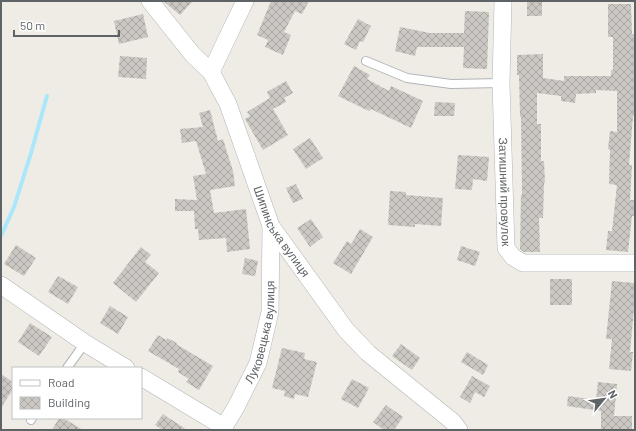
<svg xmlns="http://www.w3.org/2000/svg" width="636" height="431" viewBox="0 0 636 431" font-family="Barlow,sans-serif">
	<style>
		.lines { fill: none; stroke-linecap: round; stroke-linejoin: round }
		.stream { stroke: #abe7fb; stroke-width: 4 }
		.building { fill: url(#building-cross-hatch) }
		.lane-casing { stroke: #b1b5b8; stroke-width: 10 }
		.street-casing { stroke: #b1b5b8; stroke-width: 18 }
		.lane { stroke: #fff; stroke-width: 8 }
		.street { stroke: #fff; stroke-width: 17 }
		.labels { text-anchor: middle; stroke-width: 3; stroke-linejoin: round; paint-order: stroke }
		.street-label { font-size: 12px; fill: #5e6366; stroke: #fff }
	</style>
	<defs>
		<pattern id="building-cross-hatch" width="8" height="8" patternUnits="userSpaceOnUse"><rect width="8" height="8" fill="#cbc7c3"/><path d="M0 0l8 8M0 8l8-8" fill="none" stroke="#a8a5a2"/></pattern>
	</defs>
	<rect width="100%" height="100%" fill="#efece6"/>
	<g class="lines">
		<path class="stream" d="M 1,236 L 14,207 L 31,153 L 47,96"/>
	</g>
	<g class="building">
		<path d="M 163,1 L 193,1 L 180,15 Z"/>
		<path d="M 271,1 L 309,1 L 302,14 L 295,11 L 284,32 L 291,35 L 283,55 L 265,47 L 268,40 L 257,35 Z"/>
		<rect x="527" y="1" width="15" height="15"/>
		<path d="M 608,4 L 631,4 L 632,34 L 634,34 L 634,116 L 633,116 L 629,165 L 632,165 L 630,200 L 635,200 L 635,208 L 634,216 L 632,216 L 628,252 L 606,250 L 608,231 L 612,231 L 617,185 L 609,184 L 610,150 L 608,149 L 610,131 L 617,132 L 617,91 L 596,90 L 596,93 L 576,94 L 575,103 L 561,101 L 561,96 L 537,93 L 537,124 L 541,124 L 541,161 L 544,161 L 545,183 L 544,183 L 543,218 L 539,218 L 540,252 L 524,252 L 520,249 L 521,195 L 522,195 L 521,117 L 520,117 L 519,75 L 517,75 L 517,55 L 543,54 L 543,78 L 564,81 L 564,76 L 611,76 L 611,70 L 613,70 L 613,37 L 608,37 Z"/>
		<path d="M 465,11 L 489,12 L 487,69 L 463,68 L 464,47 L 417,47 L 415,56 L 395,51 L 400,27 L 430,33 L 464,33 Z"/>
		<path d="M 143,14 L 148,37 L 119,44 L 114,21 Z"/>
		<path d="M 358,19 L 371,26 L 363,42 L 360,41 L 356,50 L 344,44 Z"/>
		<path d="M 120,56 L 147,58 L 146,79 L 118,77 Z"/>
		<path d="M 354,66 L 370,75 L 367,79 L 389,91 L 391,86 L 423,101 L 411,128 L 371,109 L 369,111 L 338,96 Z"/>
		<path d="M 286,81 L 293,93 L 284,98 L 286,102 L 273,109 L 288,135 L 263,150 L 245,119 L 250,116 L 247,112 L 270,98 L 267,92 Z"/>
		<path d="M 435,102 L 455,103 L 454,116 L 434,116 Z"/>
		<path d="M 210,110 L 218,141 L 223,139 L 233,171 L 235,186 L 210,190 L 214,213 L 246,209 L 250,249 L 227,252 L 226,238 L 199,240 L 198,229 L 195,229 L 194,211 L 175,211 L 175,199 L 197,200 L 193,176 L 206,174 L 196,141 L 182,143 L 180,129 L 203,127 L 199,113 Z"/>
		<path d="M 310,138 L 323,158 L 306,169 L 293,149 Z"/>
		<path d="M 458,155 L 489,157 L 487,181 L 473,179 L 472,190 L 455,189 Z"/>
		<path d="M 296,184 L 303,199 L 293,203 L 286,188 Z"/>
		<path d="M 390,191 L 406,192 L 406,195 L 443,198 L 441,226 L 415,224 L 415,227 L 388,225 Z"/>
		<path d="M 311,219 L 323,237 L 310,247 L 297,228 Z"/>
		<path d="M 360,229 L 373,237 L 351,274 L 333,263 L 347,241 L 351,244 Z"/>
		<path d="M 16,245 L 36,258 L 24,276 L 4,264 Z"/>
		<path d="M 461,246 L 480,252 L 475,266 L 457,260 Z"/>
		<path d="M 141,247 L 151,255 L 145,262 L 159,273 L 136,302 L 113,283 Z"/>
		<path d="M 245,258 L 258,261 L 255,276 L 242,274 Z"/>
		<path d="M 58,276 L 78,287 L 68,304 L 48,292 Z"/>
		<rect x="550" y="279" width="22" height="26"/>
		<path d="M 612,281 L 635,283 L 635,298 L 630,352 L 633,352 L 631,371 L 609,369 L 612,339 L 606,339 Z"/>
		<path d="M 110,306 L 128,317 L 118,334 L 100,323 Z"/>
		<path d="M 30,323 L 52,337 L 39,356 L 18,342 Z"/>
		<path d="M 158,335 L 166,340 L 167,338 L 177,343 L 176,344 L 213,366 L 199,390 L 186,382 L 189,379 L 178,372 L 179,369 L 148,351 Z"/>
		<path d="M 401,344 L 420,358 L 412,370 L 392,356 Z"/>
		<path d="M 282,348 L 305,353 L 304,359 L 317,362 L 308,397 L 295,394 L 294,399 L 284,396 L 285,391 L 272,388 Z"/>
		<path d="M 467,352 L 488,365 L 483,375 L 461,362 Z"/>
		<path d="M 1,374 L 13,382 L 13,389 L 1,408 Z"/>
		<path d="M 472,376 L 490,386 L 484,397 L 475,392 L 470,403 L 460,397 Z"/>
		<path d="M 352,379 L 369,388 L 358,408 L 341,399 Z"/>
		<path d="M 598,382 L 617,384 L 614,416 L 632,416 L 632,430 L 601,430 L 601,411 L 567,406 L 568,396 L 596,400 Z"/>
		<path d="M 386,405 L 403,417 L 394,430 L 384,430 L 373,422 Z"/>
		<path d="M 163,414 L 187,430 L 163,430 L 155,425 Z"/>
		<path d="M 59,418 L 63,418 L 83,430 L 52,430 Z"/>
	</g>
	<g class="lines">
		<g class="lane-casing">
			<g id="lane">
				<path d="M 366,61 L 407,78 L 451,84 L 501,83"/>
				<path d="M 67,368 L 85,343"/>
				<path d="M 31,420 L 32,418"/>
			</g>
		</g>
		<g class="street-casing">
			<g id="street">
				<path id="s1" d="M 150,1 L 193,55 L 211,72 L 228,104 L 271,226 L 346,330 L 368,353 L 453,422 L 459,430"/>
				<path id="s2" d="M 503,1 L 501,83 L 506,248 L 513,257 L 523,263 L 635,263"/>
				<path d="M 211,72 L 230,32 L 245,1"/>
				<path d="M 1,285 L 85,343 L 126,368"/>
				<path d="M 141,377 L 224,427"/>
				<path id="s3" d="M 222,430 L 236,407 L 258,363 L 270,312 L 271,226"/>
			</g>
		</g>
		<use href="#lane" class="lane"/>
		<use href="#street" class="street"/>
	</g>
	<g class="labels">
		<g class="street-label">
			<text dy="4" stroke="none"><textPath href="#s2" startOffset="191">Затишний провулок</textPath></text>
			<text dy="4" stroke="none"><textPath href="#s1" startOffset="269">Шипинська вулиця</textPath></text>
			<text dy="4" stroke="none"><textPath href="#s3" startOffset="107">Луковецька вулиця</textPath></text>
		</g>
	</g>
	<rect width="636" height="431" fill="none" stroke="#5e6366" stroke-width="4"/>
	<rect x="12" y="367" width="130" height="52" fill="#ffffff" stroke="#bfc1c2"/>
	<rect x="20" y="380" width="20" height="6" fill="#ffffff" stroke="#bfc1c2"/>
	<text x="48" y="387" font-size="12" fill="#5e6366">Road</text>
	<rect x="20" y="397" width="20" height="12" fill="url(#building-cross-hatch)" stroke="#bfc1c2"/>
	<text x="48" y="407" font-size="12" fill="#5e6366">Building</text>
	<g transform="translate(604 399) rotate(61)" stroke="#ffffff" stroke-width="3" paint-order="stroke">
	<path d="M0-3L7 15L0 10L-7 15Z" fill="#5e6366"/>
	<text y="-6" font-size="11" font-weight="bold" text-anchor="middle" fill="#5e6366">N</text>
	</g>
	<path d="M14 30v6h105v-6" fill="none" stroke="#5e6366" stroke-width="2"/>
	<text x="20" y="30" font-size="12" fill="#5e6366" stroke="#ffffff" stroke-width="3" paint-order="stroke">50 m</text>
</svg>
